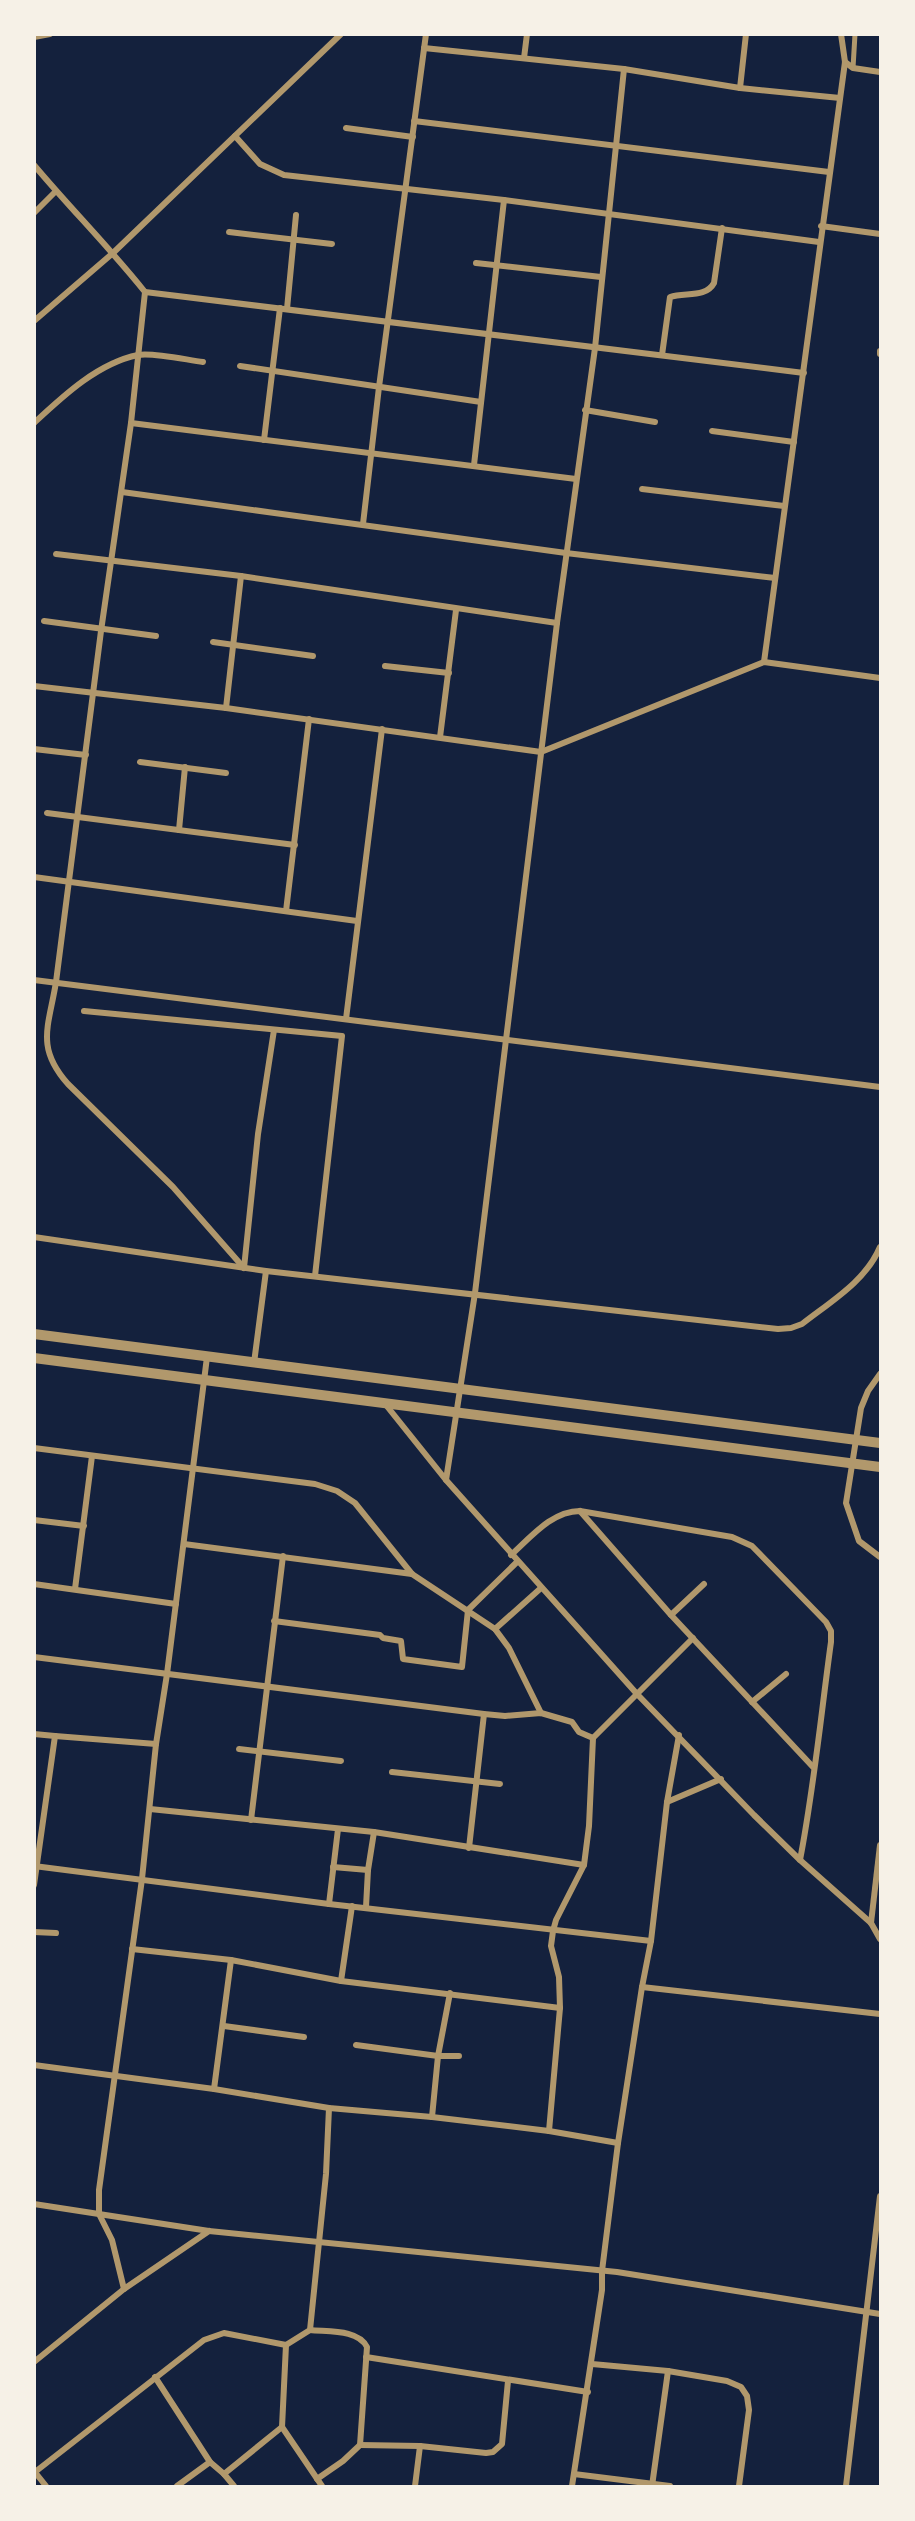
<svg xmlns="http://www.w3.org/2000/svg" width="915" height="2521" viewBox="0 0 915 2521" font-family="'Work Sans',sans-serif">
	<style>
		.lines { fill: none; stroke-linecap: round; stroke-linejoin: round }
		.pedestrian { stroke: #b1986c; stroke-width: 5 }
		.minor { stroke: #b1986c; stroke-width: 6 }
		.tertiary { stroke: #b1986c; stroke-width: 10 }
	</style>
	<rect width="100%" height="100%" fill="#14213d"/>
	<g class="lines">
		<path class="pedestrian" d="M 853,68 L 855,34"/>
		<g class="minor">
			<path d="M 34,37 L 50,34"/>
			<path d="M 424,48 L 624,69 L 740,88 L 840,98"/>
			<path d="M 524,58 L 527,34"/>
			<path d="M 845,62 L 853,68 L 880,72"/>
			<path d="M 740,88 L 746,34"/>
			<path d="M 414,121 L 829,172"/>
			<path d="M 346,128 L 413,137"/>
			<path d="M 235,136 L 260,164 L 284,175 L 504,200 L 819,242"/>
			<path d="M 34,165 C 70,208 110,248 145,292 L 131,423 L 101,631 L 56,982 C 49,1026 35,1047 68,1084 L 173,1187 L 244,1268"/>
			<path d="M 34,213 L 56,191"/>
			<path d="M 821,226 L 880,234"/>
			<path d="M 229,232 L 332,244"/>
			<path d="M 476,263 L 601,277"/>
			<path d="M 145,292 L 804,373"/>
			<path d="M 287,309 L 296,215"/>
			<path d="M 34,321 L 113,253 L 341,34"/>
			<path d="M 880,351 L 880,354"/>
			<path d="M 662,355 L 670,297 C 685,292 706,298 714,283 L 722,228"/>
			<path d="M 240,366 L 481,402"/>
			<path d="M 585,410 L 655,422"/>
			<path d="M 34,423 C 63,396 98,363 138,355 C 152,352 187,360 203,362"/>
			<path d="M 131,423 L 576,479"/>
			<path d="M 712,431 L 794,442"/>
			<path d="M 264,440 L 280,308"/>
			<path d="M 474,465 L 504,200"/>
			<path d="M 642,489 L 784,506"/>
			<path d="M 122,492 L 566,553 L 775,578"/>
			<path d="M 363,524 L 379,387 L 426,34"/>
			<path d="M 56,554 L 241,576 L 557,623"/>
			<path d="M 44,621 L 156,636"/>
			<path d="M 213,642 L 313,656"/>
			<path d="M 764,662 L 845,62 L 841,34"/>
			<path d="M 385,666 L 449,673"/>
			<path d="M 34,686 L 226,708 L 541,752 L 764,662 L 880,678"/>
			<path d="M 226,708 L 241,576"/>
			<path d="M 440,737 L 456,610"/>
			<path d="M 34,749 L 86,755"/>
			<path d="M 140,762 L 226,773"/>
			<path d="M 47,813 L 295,845"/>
			<path d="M 179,830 L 185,767"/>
			<path d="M 34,877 L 357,921"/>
			<path d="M 286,911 L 309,719"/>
			<path d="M 34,980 L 880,1087"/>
			<path d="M 84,1011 L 342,1036 L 315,1276"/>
			<path d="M 346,1019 L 382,729"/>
			<path d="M 34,1237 L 266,1271 L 778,1329 L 791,1328 L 802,1324 C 830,1302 866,1281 880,1247"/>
			<path d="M 244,1268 L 258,1134 L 274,1030"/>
			<path d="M 254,1363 L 266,1271"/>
			<path d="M 880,1374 L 868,1391 L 861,1408 L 846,1503 L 859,1541 L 880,1557"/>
			<path d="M 386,1405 L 446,1480 L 637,1694 L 754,1815 L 800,1860 L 871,1923 L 880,1939"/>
			<path d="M 34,1448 L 315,1484 L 337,1491 L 355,1503 L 412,1574 L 495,1629 L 509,1648 L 541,1713"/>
			<path d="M 446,1480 L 475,1293 L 557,623 L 595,348 L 624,69"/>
			<path d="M 580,1511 L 671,1615 L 813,1767"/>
			<path d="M 34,1520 L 84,1526"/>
			<path d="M 184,1544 L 412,1574"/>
			<path d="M 511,1555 C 531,1537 552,1511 580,1511 L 732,1537 L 752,1546 L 826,1622 L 831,1631 L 831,1642 C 821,1714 814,1788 800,1860"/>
			<path d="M 34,1584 L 176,1604"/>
			<path d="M 75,1589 L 92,1456"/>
			<path d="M 671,1615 L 704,1584"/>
			<path d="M 274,1621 L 380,1635 L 383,1638 L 401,1641 L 403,1659 L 462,1667 L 468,1610 L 517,1562"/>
			<path d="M 495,1629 L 541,1588"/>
			<path d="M 34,1657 L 484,1714 L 505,1716 L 541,1713 L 572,1722 L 579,1732 L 593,1738"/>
			<path d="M 752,1702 L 786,1674"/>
			<path d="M 34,1734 L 55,1736 L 34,1885"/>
			<path d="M 55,1736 L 156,1744"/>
			<path d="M 239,1749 L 341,1761"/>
			<path d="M 392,1772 L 500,1784"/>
			<path d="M 667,1802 L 721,1779"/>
			<path d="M 150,1809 L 374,1832 L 584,1865"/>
			<path d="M 251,1820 L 283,1556"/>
			<path d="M 469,1848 L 484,1714"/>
			<path d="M 34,1866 L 329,1904 L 651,1941"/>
			<path d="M 333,1867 L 368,1870"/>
			<path d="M 329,1904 L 338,1829"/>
			<path d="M 366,1907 L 368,1870 L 374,1832"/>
			<path d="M 871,1923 L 880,1845"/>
			<path d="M 34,1932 L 56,1933"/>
			<path d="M 132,1949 L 231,1960 L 341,1981 L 560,2008"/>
			<path d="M 341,1981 L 352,1906"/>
			<path d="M 642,1987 L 880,2014"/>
			<path d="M 224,2026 L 304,2037"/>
			<path d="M 356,2045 L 438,2056 L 459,2056"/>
			<path d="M 34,2065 L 214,2089 L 329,2108 L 432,2117 L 549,2131 L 618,2143"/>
			<path d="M 214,2089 L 231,1960"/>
			<path d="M 432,2117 L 438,2056 L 450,1993"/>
			<path d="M 549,2131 L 560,2008 L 559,1977 L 551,1946 L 553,1931 L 556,1920 L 584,1865 L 589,1826 L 593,1738 L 693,1638"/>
			<path d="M 34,2204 L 209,2231 L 617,2272 L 880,2314"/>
			<path d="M 124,2289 L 112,2240 L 99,2214 L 99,2190 L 142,1879 L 156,1744 L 167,1674 L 207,1357"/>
			<path d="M 310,2330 C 328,2332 358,2329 367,2347 L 360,2445 L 343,2461 L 317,2479"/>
			<path d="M 366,2357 L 588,2392"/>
			<path d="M 34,2362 L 124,2289 L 209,2231"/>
			<path d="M 592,2364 L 668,2371 L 727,2381 L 741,2387 L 747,2396 L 749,2410 L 739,2486"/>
			<path d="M 155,2377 L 210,2462 L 224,2474 L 234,2486"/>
			<path d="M 360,2445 L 420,2446 L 486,2453 L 493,2452 L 502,2444 L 508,2381"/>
			<path d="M 34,2471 L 46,2486"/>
			<path d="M 35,2472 L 204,2340 L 224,2333 L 286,2345"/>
			<path d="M 224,2474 L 282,2427"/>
			<path d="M 574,2474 L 670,2486"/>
			<path d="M 177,2486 L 210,2462"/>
			<path d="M 322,2486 L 282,2427 L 286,2345 L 310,2330 L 326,2174 L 329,2108"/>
			<path d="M 415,2486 L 420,2446"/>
			<path d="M 572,2486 L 602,2290 L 602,2271 L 618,2143 L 642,1987 L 651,1941 L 667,1802 L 679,1735"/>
			<path d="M 652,2486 L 668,2371"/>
			<path d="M 846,2486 L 880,2196"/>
		</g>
		<g class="tertiary">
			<path d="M 34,1334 L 880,1443"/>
			<path d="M 34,1358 L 880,1467"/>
		</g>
	</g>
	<rect width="915" height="2521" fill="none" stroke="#f6f1e7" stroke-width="72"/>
</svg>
